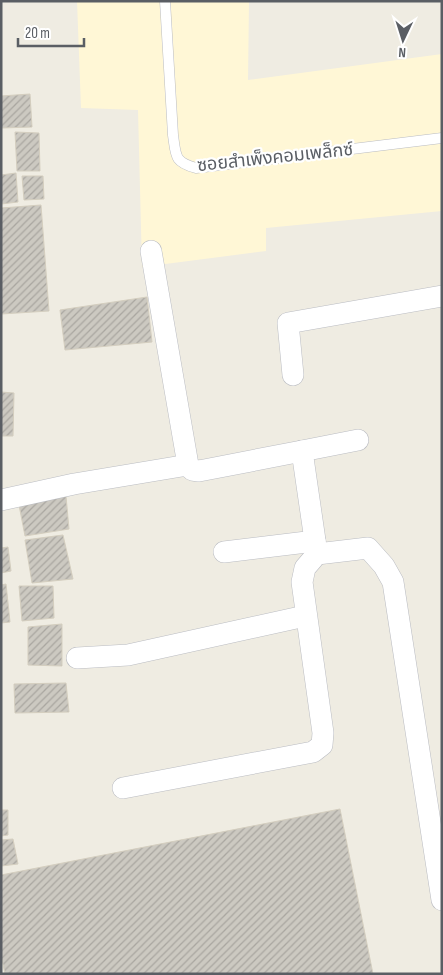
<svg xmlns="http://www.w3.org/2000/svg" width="443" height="975" viewBox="0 0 443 975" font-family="'Sofia Sans Condensed','Noto Sans Thai',sans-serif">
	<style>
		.commercial { fill: #fff7d6 }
		.building { fill: url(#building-hatch); stroke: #d4cebf }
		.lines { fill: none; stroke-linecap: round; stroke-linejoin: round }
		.service-casing { stroke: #babcc2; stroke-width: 11 }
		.minor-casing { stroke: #babcc2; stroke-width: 22 }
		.service { stroke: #fff; stroke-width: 10 }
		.minor { stroke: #fff; stroke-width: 21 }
		.labels { text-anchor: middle; stroke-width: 4.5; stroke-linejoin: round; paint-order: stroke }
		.street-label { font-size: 18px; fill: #5a5e64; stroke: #fff }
	</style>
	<defs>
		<pattern id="building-hatch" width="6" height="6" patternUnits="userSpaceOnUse" patternTransform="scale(1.25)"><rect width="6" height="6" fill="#ccc9c1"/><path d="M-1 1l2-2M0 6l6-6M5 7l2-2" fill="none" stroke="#a9a6a0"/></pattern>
	</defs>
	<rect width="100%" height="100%" fill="#efece2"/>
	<path class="commercial" d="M 77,1 L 249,1 L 248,80 L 442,54 L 442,211 L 266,228 L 266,251 L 142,267 L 138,110 L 81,108 Z"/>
	<g class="building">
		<path d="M 30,94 L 32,127 L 1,128 L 1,96 Z"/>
		<path d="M 15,132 L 39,133 L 40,171 L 17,171 Z"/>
		<path d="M 16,173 L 18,202 L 1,204 L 1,175 Z"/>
		<path d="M 22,176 L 43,176 L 44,199 L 24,200 Z"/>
		<path d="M 41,205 L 49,311 L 1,314 L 1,208 Z"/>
		<path d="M 147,297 L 152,342 L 65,350 L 60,310 Z"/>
		<path d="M 1,392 L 14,393 L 13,436 L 1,436 Z"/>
		<path d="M 66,496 L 69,529 L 25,536 L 19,505 Z"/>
		<path d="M 63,535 L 73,579 L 32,583 L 25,540 Z"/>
		<path d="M 8,547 L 11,571 L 1,573 L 1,548 Z"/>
		<path d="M 6,584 L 10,622 L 1,623 L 1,585 Z"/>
		<path d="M 19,586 L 53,586 L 54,618 L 22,621 Z"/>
		<path d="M 62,624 L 62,666 L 28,665 L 28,627 Z"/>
		<path d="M 66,683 L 69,712 L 15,713 L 14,684 Z"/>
		<path d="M 340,809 L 373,974 L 5,974 L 1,955 L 1,875 Z"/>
		<path d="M 1,810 L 8,810 L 8,835 L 1,836 Z"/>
		<path d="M 13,839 L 18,864 L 1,866 L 1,840 Z"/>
	</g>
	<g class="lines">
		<g class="service-casing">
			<path id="service" d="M 165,1 L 173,135 C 176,156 174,162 196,168 L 442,138"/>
		</g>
		<g class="minor-casing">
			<g id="minor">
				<path d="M 151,251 L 188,465 L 192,470 L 199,471 L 302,451 L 317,554"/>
				<path d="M 293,375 L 288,323 L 442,296"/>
				<path d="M 302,451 L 358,440"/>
				<path d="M 1,500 L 74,484 L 188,465"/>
				<path d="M 224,552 L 315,541"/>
				<path d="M 77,658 L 128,655 L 305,616"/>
				<path d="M 123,788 L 313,752 L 322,745 L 323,733 L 302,582 L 305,568 L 317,554 L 368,548 L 384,566 L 393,582 L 442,900"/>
			</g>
		</g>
		<use href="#service" class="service"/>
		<use href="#minor" class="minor"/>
	</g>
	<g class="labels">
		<g class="street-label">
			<text transform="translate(275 157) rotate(-6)" y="6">ซอยสำเพ็งคอมเพล็กซ์</text>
		</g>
	</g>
	<rect width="443" height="975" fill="none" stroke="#5a5e64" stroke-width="5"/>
	<g transform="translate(403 40) rotate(184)" stroke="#ffffff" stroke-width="4" paint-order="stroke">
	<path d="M0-4L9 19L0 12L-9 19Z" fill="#5a5e64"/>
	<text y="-8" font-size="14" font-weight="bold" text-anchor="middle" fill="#5a5e64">N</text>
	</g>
	<path d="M18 38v8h66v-8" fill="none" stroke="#5a5e64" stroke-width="2.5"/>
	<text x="25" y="38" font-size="15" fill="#5a5e64" stroke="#ffffff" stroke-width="4" paint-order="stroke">20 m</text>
</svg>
